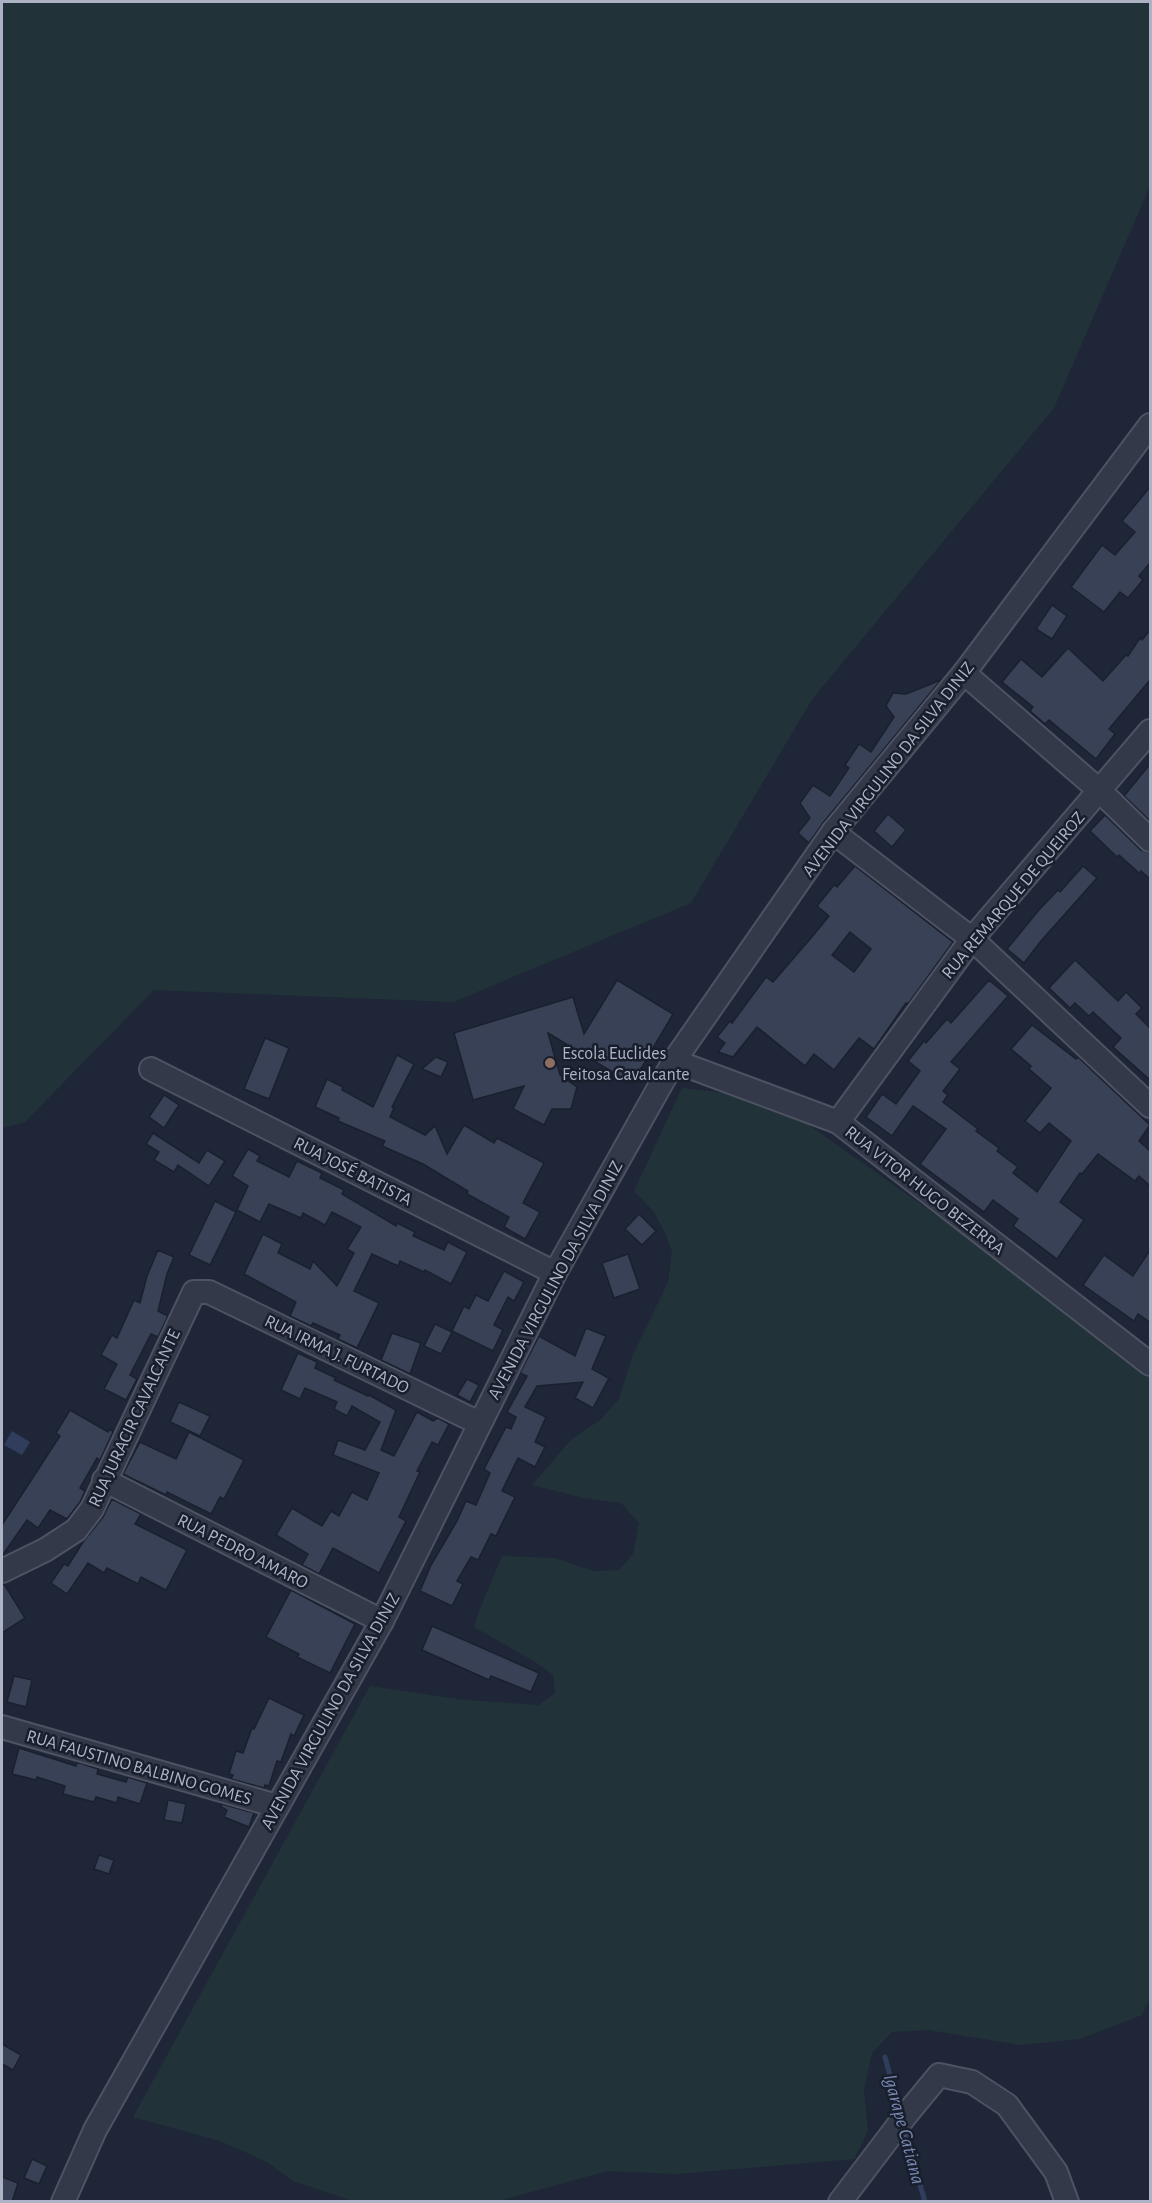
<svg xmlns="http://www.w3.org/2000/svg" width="1152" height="2203" viewBox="0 0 1152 2203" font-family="'Alegreya Sans',sans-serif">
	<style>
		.green { fill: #213339 }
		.water { fill: #313d5d }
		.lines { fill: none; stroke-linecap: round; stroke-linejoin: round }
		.stream { stroke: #313d5d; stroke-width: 5 }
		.building { fill: #384156; stroke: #1a202e; stroke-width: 1.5; fill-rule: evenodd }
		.minor-casing { stroke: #4d5363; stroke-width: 26 }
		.minor { stroke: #333948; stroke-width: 22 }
		.education-dot { fill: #8d6e63; stroke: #191e2c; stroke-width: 2 }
		.labels { text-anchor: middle; stroke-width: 5; stroke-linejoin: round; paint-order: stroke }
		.street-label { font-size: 18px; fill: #adb3c5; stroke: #191e2c }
		.poi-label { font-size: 18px; fill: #adb3c5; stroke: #191e2c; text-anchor: start }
		.water-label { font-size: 20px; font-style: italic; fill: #7486ae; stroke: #191e2c }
	</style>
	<rect width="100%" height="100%" fill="#1f2637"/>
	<g class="green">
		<path d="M 2,2 L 1150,2 L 1150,186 L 1054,408 L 813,698 L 691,903 L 453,1002 L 154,990 L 25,1122 L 2,1128 Z"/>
		<path d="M 682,1088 L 745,1095 L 809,1125 L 1093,1326 L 1150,1370 L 1150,1999 L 1142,2015 L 1080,2039 L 1021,2045 L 928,2030 L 892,2032 L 872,2053 L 864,2091 L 868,2131 L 854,2159 L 678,2174 L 607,2171 L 499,2201 L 353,2201 L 293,2181 L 267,2162 L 220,2141 L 133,2117 L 370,1686 L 464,1700 L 539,1705 L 555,1693 L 553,1675 L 537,1663 L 474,1627 L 479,1611 L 502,1556 L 555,1558 L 593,1571 L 619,1570 L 633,1554 L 639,1523 L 621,1503 L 584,1498 L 532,1485 L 571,1440 L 600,1420 L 619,1399 L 632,1357 L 668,1282 L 672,1252 L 666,1235 L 654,1212 L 634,1191 Z"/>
	</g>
	<path class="water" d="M 12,1431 L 30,1442 L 22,1455 L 4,1445 Z"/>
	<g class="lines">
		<g class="stream">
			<path d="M 885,2057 L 900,2113"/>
			<path d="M 904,2128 L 925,2202"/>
		</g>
	</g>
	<g class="building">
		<path d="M 1150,487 L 1150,563 L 1139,576 L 1143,580 L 1128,598 L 1120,592 L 1104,612 L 1071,587 L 1102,545 L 1115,555 L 1135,532 L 1122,521 Z"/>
		<path d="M 1052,605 L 1067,616 L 1052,639 L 1036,629 Z"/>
		<path d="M 1150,630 L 1150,680 L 1109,729 L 1115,734 L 1096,759 L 1049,720 L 1045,724 L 1030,711 L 1033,707 L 1002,682 L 1021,659 L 1042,677 L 1068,648 L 1103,681 L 1126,655 L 1128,656 L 1140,638 L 1142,640 Z"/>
		<path d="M 941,680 L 823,823 L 809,843 L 798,833 L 810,818 L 800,803 L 813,785 L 830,796 L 849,768 L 845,765 L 859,744 L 871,752 L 894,717 L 886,706 L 893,693 L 906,694 Z"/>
		<path d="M 1150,764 L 1150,819 L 1149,820 L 1124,796 Z"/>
		<path d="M 888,814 L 906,830 L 892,847 L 874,831 Z"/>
		<path d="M 1105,815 L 1141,850 L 1150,853 L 1150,879 L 1141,871 L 1139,873 L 1119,855 L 1117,857 L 1090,831 Z"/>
		<path d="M 855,866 L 953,942 L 908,1004 L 906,1003 L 874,1049 L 859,1038 L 834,1070 L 814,1054 L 805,1066 L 757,1027 L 733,1057 L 718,1052 L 725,1043 L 717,1037 L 730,1021 L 732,1023 L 766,977 L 773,982 L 811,938 L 829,916 L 817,906 L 834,885 L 837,887 ZM 850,932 L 871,949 L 854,972 L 832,955 Z"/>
		<path d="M 1083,866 L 1097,878 L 1041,941 L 1024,963 L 1007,949 L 1038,911 L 1058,890 L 1060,892 Z"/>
		<path d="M 1075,960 L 1118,1001 L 1126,992 L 1142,1008 L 1136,1014 L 1150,1028 L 1150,1080 L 1113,1047 L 1121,1038 L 1093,1012 L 1089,1016 L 1075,1003 L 1070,1008 L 1049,988 Z"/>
		<path d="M 617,980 L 673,1014 L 632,1084 L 548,1033 L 560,1075 L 577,1087 L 571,1109 L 552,1109 L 544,1125 L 513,1109 L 524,1086 L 473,1100 L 454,1033 L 573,997 L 584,1034 Z"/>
		<path d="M 989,980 L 1008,996 L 951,1062 L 960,1069 L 943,1091 L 948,1095 L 943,1102 L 978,1129 L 976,1131 L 999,1148 L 997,1151 L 1018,1167 L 1013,1173 L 1037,1192 L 1071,1141 L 1049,1123 L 1040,1133 L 1025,1121 L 1051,1088 L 1029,1069 L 1031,1066 L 1011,1049 L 1032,1025 L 1076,1059 L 1078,1057 L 1150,1125 L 1139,1141 L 1150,1151 L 1150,1186 L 1139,1176 L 1135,1181 L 1098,1154 L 1082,1174 L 1080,1173 L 1060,1202 L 1084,1220 L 1057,1259 L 1013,1226 L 1018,1219 L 993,1200 L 984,1212 L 920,1164 L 946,1129 L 913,1106 L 892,1136 L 866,1117 L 882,1094 L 896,1104 L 920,1071 L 908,1061 L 924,1041 L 926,1043 L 947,1019 L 951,1023 Z"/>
		<path d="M 265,1038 L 289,1048 L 269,1099 L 244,1089 Z"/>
		<path d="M 397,1055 L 414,1064 L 392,1107 L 394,1108 L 390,1117 L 425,1135 L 435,1126 L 447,1154 L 464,1125 L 494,1143 L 497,1138 L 544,1163 L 523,1203 L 540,1212 L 525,1239 L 504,1227 L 509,1217 L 467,1194 L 468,1191 L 423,1164 L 382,1146 L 385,1141 L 338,1121 L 339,1118 L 315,1107 L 327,1079 L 343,1087 L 342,1090 L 373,1107 Z"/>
		<path d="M 436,1057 L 448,1062 L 441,1077 L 422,1069 Z"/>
		<path d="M 164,1095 L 179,1105 L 164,1128 L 149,1117 Z"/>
		<path d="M 153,1133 L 199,1163 L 207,1150 L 225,1161 L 209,1186 L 178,1165 L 174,1172 L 154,1160 L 159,1152 L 146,1144 Z"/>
		<path d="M 248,1149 L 260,1156 L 257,1161 L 289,1177 L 297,1161 L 322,1173 L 320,1178 L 344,1190 L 342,1194 L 396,1226 L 397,1223 L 415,1232 L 413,1236 L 444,1250 L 448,1242 L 467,1252 L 451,1284 L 425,1270 L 424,1272 L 400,1261 L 398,1266 L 372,1254 L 354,1291 L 379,1303 L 357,1348 L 338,1339 L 340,1335 L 313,1323 L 311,1326 L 290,1316 L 296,1302 L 244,1274 L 263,1234 L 282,1244 L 278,1253 L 310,1269 L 313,1261 L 337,1286 L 354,1253 L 347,1249 L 361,1227 L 332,1212 L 325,1225 L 303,1213 L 301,1218 L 269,1204 L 260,1222 L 237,1210 L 248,1186 L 232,1176 Z"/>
		<path d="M 215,1201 L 236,1212 L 210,1265 L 189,1255 Z"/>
		<path d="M 639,1214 L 656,1231 L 642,1245 L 625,1229 Z"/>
		<path d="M 158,1250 L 174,1257 L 167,1274 L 158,1311 L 168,1316 L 158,1337 L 151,1334 L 130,1375 L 137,1379 L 126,1400 L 104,1389 L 117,1364 L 101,1355 L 112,1335 L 117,1338 L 134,1300 L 140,1303 L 147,1276 Z"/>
		<path d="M 1150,1250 L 1150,1322 L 1138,1314 L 1134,1321 L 1083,1285 L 1104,1255 L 1133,1276 Z"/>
		<path d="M 628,1254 L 640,1289 L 614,1298 L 602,1263 Z"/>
		<path d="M 504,1271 L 524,1282 L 514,1301 L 508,1297 L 494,1325 L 503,1330 L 493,1351 L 452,1331 L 464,1306 L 469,1309 L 476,1295 L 488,1301 Z"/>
		<path d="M 435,1324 L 452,1332 L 441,1354 L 424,1346 Z"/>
		<path d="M 586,1328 L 606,1336 L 592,1369 L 612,1380 L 608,1380 L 593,1408 L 575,1398 L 583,1382 L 537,1386 L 525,1407 L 546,1417 L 535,1442 L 545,1447 L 535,1467 L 518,1458 L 502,1491 L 515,1497 L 496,1536 L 491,1534 L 478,1560 L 471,1557 L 457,1581 L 463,1584 L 452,1606 L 420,1591 L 431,1565 L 457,1521 L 466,1501 L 476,1505 L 490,1473 L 484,1469 L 506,1427 L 511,1429 L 516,1417 L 507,1412 L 527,1376 L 520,1373 L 539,1336 L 575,1356 Z"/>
		<path d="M 392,1333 L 421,1343 L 410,1374 L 381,1360 Z"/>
		<path d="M 298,1353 L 317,1362 L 315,1368 L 336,1378 L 334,1380 L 368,1396 L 369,1395 L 396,1410 L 381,1450 L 394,1456 L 417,1412 L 433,1421 L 438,1418 L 449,1424 L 438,1445 L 432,1442 L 417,1471 L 420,1472 L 399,1517 L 406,1521 L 379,1573 L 333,1548 L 319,1574 L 302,1565 L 308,1554 L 276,1535 L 292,1508 L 322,1526 L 331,1511 L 339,1516 L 352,1492 L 367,1500 L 379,1473 L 333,1455 L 338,1440 L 365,1450 L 380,1422 L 352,1406 L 347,1416 L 334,1409 L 337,1402 L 305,1388 L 300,1399 L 281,1390 Z"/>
		<path d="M 467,1379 L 479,1385 L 470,1402 L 457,1395 Z"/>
		<path d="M 179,1402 L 210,1416 L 200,1436 L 170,1422 Z"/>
		<path d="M 70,1410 L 108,1432 L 110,1429 L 113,1432 L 100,1460 L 97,1458 L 80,1488 L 85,1491 L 80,1502 L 67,1519 L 50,1510 L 38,1528 L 27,1520 L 2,1556 L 2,1525 L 60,1436 L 56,1433 Z"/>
		<path d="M 189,1432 L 244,1460 L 224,1499 L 220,1497 L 211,1514 L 167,1492 L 166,1495 L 123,1474 L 140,1442 L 176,1459 Z"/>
		<path d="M 112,1499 L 141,1514 L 135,1524 L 187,1550 L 166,1590 L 141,1577 L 138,1584 L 107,1568 L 104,1573 L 88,1563 L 67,1594 L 51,1583 L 64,1564 L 68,1566 L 83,1542 L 103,1517 Z"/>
		<path d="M 2,1584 L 4,1584 L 25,1618 L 2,1633 Z"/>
		<path d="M 291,1590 L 355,1624 L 330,1673 L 297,1657 L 299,1654 L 266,1637 Z"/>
		<path d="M 432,1626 L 539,1673 L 531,1692 L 491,1676 L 489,1680 L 422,1650 Z"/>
		<path d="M 14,1676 L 32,1680 L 26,1707 L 7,1702 Z"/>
		<path d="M 269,1698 L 304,1715 L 294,1736 L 291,1734 L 281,1762 L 277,1761 L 269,1786 L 265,1785 L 264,1788 L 231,1779 L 233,1775 L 229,1774 L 236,1751 L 243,1753 L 252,1728 L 254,1729 Z"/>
		<path d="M 19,1748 L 76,1766 L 77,1762 L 98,1769 L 97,1774 L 126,1782 L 128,1777 L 147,1783 L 140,1804 L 118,1797 L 117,1803 L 96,1797 L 94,1802 L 63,1794 L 65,1786 L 37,1777 L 36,1780 L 12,1774 Z"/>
		<path d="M 168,1800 L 186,1804 L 182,1823 L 164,1820 Z"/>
		<path d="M 222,1804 L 254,1813 L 249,1827 L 224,1817 L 227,1810 L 221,1807 Z"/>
		<path d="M 99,1855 L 114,1860 L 109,1874 L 94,1869 Z"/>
		<path d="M 2,2044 L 21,2055 L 13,2070 L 2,2064 Z"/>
		<path d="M 32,2159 L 47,2166 L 39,2184 L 24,2178 Z"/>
		<path d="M 2,2177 L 18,2183 L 12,2202 L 2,2202 Z"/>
	</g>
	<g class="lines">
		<g class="minor-casing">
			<g id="minor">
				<path d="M 964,673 L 1100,791 L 1150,840"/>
				<path d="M 833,832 L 972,939 L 1150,1106"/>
				<path d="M 674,1061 L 838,1122 L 1150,1364"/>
				<path d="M 151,1069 L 555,1273"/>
				<path d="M 838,1122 L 972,939 L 1150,731"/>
				<path d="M 104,1480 L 382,1621"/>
				<path d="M 2,1571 L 45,1550 L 76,1530 L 92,1509 L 194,1292 L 209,1292 L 479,1423"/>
				<path d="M 2,1727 L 277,1806"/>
				<path d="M 63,2202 L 95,2130 L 382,1621 L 555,1273 L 674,1061 L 833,832 L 964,673 L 1150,425"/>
				<path d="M 840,2202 L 906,2115 L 939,2075 L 972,2082 L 1007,2105 L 1056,2172 L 1067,2202"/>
			</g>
		</g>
		<use href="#minor" class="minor"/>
	</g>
	<circle class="education-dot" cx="550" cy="1063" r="6"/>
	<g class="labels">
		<g class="street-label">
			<text transform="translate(888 769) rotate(-52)" y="6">AVENIDA VIRGULINO DA SILVA DINIZ</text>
			<text transform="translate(1013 895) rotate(-50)" y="6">RUA REMARQUE DE QUEIROZ</text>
			<text transform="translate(353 1171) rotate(27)" y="6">RUA JOSÉ BATISTA</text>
			<text transform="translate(925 1190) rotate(38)" y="6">RUA VITOR HUGO BEZERRA</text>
			<text transform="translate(555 1280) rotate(-62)" y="6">AVENIDA VIRGULINO DA SILVA DINIZ</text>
			<text transform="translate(337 1354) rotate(26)" y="6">RUA IRMA J. FURTADO</text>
			<text transform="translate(134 1418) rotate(-65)" y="6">RUA JURACIR CAVALCANTE</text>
			<text transform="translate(243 1551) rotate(27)" y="6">RUA PEDRO AMARO</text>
			<text transform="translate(330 1711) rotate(-61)" y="6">AVENIDA VIRGULINO DA SILVA DINIZ</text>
			<text transform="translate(139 1767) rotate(16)" y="6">RUA FAUSTINO BALBINO GOMES</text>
		</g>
		<g class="poi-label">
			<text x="562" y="1059">Escola Euclides<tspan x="562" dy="21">Feitosa Cavalcante</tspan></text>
		</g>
		<g class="water-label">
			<text transform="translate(905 2129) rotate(75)" y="7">Igarape Catiana</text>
		</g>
	</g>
	<rect width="1152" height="2203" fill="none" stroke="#adb3c5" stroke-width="6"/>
</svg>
